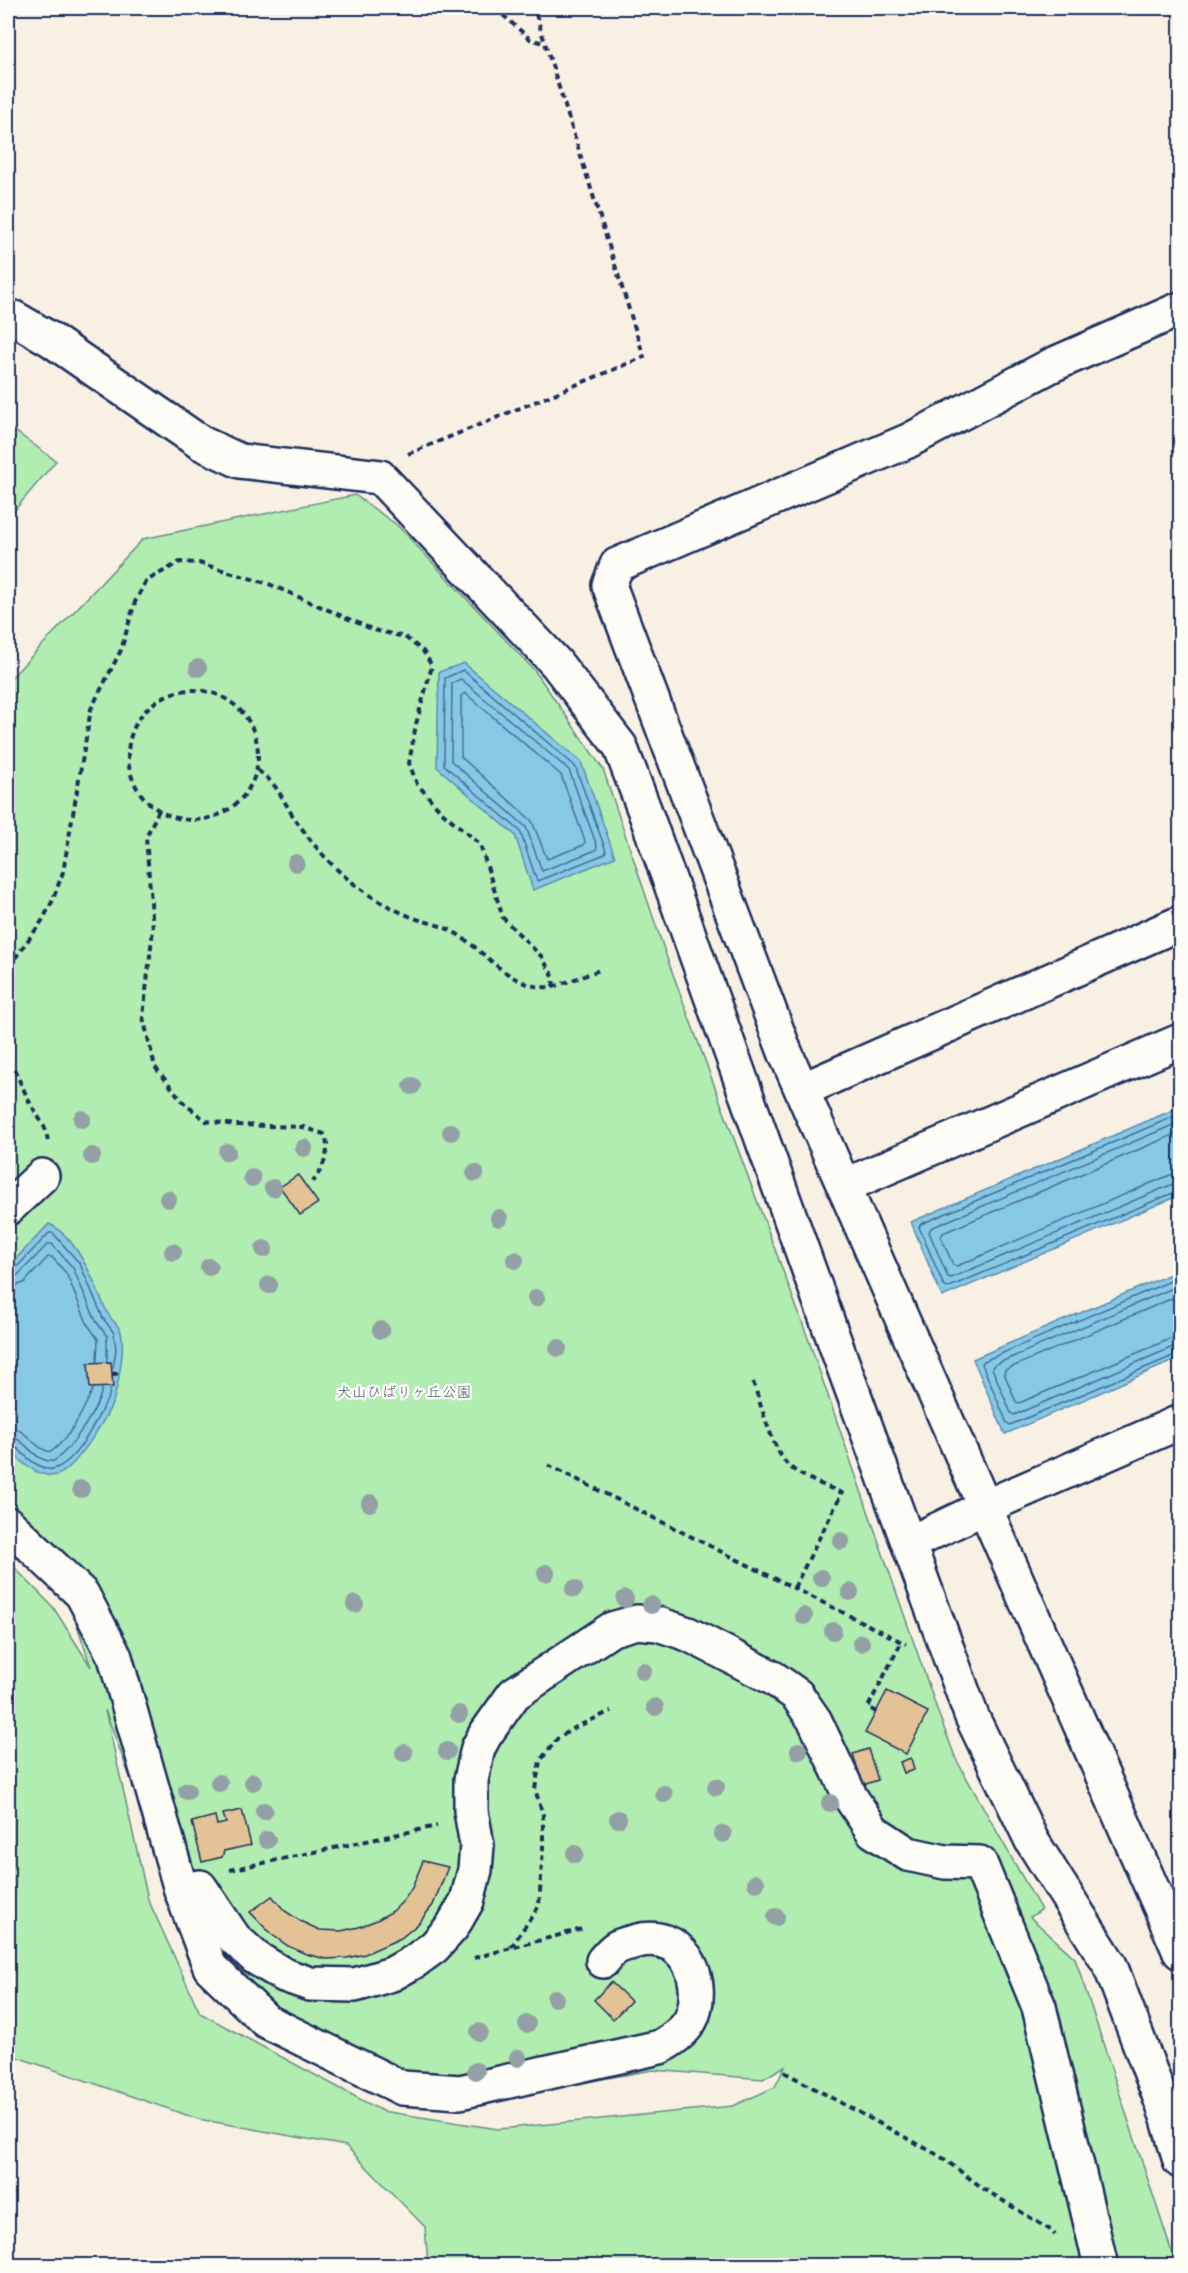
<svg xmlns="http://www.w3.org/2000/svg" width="1188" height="2273" viewBox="0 0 1188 2273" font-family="Delius,'Klee One',sans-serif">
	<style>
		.green { fill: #b1ecb0; stroke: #668e87; stroke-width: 1.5; fill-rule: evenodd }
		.water { fill: #86c9e7; stroke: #5b8bb0; stroke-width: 1.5 }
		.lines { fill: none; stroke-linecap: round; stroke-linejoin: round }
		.shore { stroke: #466d95; stroke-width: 1.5 }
		.building { fill: #e3c295; stroke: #1b2f5e; stroke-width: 1.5 }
		.minor-casing { stroke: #1b2f5e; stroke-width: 38 }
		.path { stroke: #1b2f5e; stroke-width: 4; stroke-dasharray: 6 4.5; stroke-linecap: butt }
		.minor { stroke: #fdfcf7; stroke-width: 33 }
		.tree { fill: #93a0a5 }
		.labels { text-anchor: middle; stroke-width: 5; stroke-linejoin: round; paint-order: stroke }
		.park-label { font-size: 15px; fill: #405e72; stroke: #fdfcf7 }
	</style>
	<rect width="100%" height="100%" fill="#f8f0e3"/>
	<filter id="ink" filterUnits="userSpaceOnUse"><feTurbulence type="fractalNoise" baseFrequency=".0167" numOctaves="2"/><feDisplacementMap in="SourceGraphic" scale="12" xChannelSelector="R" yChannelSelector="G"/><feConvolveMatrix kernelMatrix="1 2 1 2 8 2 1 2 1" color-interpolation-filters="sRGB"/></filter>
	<g filter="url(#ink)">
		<g class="green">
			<path d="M 8,426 L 56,461 L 8,518 Z"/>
			<path d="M 355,495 L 397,525 L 535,671 L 603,769 L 667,958 L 809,1341 L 939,1715 L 956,1759 L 1041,1910 L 1030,1917 L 1075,1958 L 1176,2265 L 428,2265 L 425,2227 L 346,2146 L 198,2119 L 8,2054 L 8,1561 L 53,1607 L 91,1667 L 71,1607 L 8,1545 L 8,681 L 143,539 ZM 105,1710 L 160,1858 L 258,2033 L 457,2102 L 512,2095 L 653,2070 L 763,2079 L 785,2066 L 775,2087 L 733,2106 L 498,2129 L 382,2111 L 200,2013 L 148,1899 Z"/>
		</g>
		<g class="water">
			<path d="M 464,663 L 581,762 L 615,857 L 533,890 L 515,835 L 437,767 L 439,672 Z"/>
			<path d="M 1180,1107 L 1180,1195 L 942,1297 L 911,1222 Z"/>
			<path d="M 49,1224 C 70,1233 86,1264 95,1284 C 99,1294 103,1304 108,1314 C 111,1320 119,1325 121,1332 C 125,1347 119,1380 115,1395 C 111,1413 75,1470 57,1475 C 38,1479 18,1460 8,1447 L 8,1267 Z"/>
			<path d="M 1180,1270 L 1180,1358 L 1005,1434 L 973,1359 Z"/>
		</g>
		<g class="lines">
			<g class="shore">
				<path d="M 463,670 L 575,766 L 606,851 L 605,854 L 537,881 L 520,831 L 444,765 L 445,678 Z"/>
				<path d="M 461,679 L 569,770 L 597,846 L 596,850 L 542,871 L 526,827 L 451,761 L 452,683 Z"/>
				<path d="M 465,693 L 561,775 L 585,841 L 584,845 L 547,859 L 532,821 L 461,757 L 461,696 Z"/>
				<path d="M 1180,1114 L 921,1224 L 919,1227 L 944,1286 L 947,1288 L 1180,1190"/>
				<path d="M 1180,1122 L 931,1228 L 929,1232 L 948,1277 L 951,1278 L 1173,1184 L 1180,1183"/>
				<path d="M 1180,1132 L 943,1233 L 941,1237 L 953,1265 L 957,1266 L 1170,1175 L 1180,1174"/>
				<path d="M 8,1271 L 14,1270 L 49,1233 L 53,1233 L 80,1264 L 103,1318 L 114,1333 L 116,1350 L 113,1368"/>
				<path d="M 1180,1277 L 984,1361 L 982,1364 L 1007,1423 L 1010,1425 L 1180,1353"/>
				<path d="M 8,1278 L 18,1275 L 48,1244 L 52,1244 L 73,1268 L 96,1321 L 107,1336 L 107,1361"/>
				<path d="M 1180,1285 L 994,1365 L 992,1368 L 1011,1413 L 1014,1415 L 1173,1347 L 1180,1346"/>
				<path d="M 8,1288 L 24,1283 L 48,1257 L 52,1257 L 66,1273 L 88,1325 L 98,1339 L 97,1361"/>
				<path d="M 1180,1295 L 1005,1370 L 1004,1373 L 1016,1402 L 1019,1403 L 1170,1339 L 1180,1337"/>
				<path d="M 8,1427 C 27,1428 33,1449 51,1452 C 71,1437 83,1411 93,1389"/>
				<path d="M 8,1436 C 26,1437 33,1463 54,1461 C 71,1449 98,1410 102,1389"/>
				<path d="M 8,1444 C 19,1445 27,1461 38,1465 C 43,1468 50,1471 56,1468 C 79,1460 98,1416 109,1396 L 110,1389"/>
			</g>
		</g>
		<g class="building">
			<path d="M 298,1175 L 318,1203 L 300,1215 L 280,1187 Z"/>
			<path d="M 111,1362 L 113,1387 L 90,1388 L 88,1363 Z"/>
			<path d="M 887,1691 L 928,1712 L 906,1754 L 865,1733 Z"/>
			<path d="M 868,1749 L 878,1780 L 863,1785 L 853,1754 Z"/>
			<path d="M 911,1758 L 914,1770 L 904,1773 L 900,1762 Z"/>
			<path d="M 242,1810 L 251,1845 L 224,1851 L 222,1857 L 202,1862 L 192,1822 L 215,1816 L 217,1825 L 226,1823 L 223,1814 Z"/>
			<path d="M 423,1861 L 448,1867 L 433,1905 L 418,1924 L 401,1938 L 365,1954 L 347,1958 L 326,1959 L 306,1954 L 288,1946 L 271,1934 L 250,1912 L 272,1896 L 285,1911 L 302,1922 L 320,1930 L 341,1931 L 359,1927 L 377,1920 L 393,1911 L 404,1900 L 412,1888 Z"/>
			<path d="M 611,1982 L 631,2001 L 613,2019 L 594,2000 Z"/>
		</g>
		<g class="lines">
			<g class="minor-casing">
				<g id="minor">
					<path d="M 1180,309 L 1052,365 L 908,441 L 617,565 L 609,585 L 785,1052 L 1180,1952"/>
					<path d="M 8,317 L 14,318 L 50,339 L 201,443 L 240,461 L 380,477 L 556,663 L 620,746 L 644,809 L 838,1351 L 972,1717 L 1032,1841 L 1110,1965 L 1167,2116 L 1180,2161"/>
					<path d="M 802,1090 L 1180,923"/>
					<path d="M 844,1186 L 1180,1041"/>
					<path d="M 8,1208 L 42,1176"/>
					<path d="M 8,1524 L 82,1594 L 115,1657 L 181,1890 L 210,1967 L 266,2021 L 402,2088 L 460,2092 L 660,2047 C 674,2039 690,2028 694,2011 C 704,1973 681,1930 637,1941 C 618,1946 616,1945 603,1961"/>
					<path d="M 910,1543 L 985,1507 L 1180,1422"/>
					<path d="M 181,1890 L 200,1887 L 234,1938 L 256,1958 L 284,1975 L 310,1984 L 355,1985 L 392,1974 L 415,1961 L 434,1947 L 452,1927 L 467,1901 L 475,1870 L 477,1845 L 471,1811 L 471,1780 L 478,1748 L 485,1735 L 514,1694 L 612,1629 L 637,1622 L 658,1624 L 688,1634 L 773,1678 L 797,1695 L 815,1721 L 851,1798 L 873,1831 L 908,1854 L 945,1862 L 980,1863 L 1039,2007 L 1101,2266"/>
				</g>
			</g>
			<g class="path">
				<path d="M 495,8 L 530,39 L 544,43"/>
				<path d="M 408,454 L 644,357 L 534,8"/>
				<circle cx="193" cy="755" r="65"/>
				<path d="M 159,810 L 146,837 L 153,929 L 143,1017 L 155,1067 L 184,1103 L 206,1121 L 236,1125 L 303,1127 L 324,1134 C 332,1151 323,1167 313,1182"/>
				<path d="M 8,978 L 13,961 L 42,921 L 52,902 L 63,872 L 91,709 L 121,650 L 135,602 L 146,581 L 180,562 L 199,563 L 269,584 L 374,630 L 405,637 L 423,651 L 432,666 L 416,724 L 409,763 L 417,784 L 442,812 L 480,844 L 503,918 L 542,957 L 554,978 L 553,987 C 510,991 486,950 452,931 C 439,924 423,922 409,916 C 378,903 346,881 324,856 C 313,844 302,829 293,816 C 281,797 277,783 257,770"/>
				<path d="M 553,987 L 600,970"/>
				<path d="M 8,1050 L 8,1056 L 29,1101 L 45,1128 L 48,1141"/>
				<path d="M 112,1374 L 122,1373"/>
				<path d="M 753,1382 C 760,1402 773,1450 787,1464 C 801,1478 824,1485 842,1493 L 794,1588"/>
				<path d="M 548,1465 L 906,1644"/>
				<path d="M 876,1712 L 868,1707 L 902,1641"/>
				<path d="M 230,1870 L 437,1826"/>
				<path d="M 511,1947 L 539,1906 L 543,1848 L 543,1815 L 535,1789 L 540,1761 L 557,1739 L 572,1729 L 611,1711"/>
				<path d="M 474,1958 L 582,1929"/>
				<path d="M 784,2072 L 940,2156 L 984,2189 L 1052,2231 L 1055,2235"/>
			</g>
			<use href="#minor" class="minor"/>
		</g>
		<g class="tree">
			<circle cx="198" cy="668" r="9"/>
			<circle cx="296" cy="863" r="9"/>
			<circle cx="412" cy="1086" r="9"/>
			<circle cx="82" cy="1119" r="9"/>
			<circle cx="451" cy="1132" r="9"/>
			<circle cx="304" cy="1148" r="9"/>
			<circle cx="227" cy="1152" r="9"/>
			<circle cx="92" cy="1156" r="9"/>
			<circle cx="475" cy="1173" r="9"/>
			<circle cx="252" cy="1178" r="9"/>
			<circle cx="273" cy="1188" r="9"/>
			<circle cx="168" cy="1199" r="9"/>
			<circle cx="499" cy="1218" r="9"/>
			<circle cx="264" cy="1249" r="9"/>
			<circle cx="173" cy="1252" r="9"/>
			<circle cx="515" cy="1260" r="9"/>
			<circle cx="209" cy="1267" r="9"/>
			<circle cx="269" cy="1285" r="9"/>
			<circle cx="536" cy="1298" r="9"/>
			<circle cx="381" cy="1330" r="9"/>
			<circle cx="558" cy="1348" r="9"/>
			<circle cx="81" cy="1489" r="9"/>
			<circle cx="370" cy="1503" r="9"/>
			<circle cx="841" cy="1541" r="9"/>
			<circle cx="546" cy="1573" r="9"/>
			<circle cx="821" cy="1578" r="9"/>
			<circle cx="574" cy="1589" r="9"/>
			<circle cx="850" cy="1592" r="9"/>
			<circle cx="625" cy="1599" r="9"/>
			<circle cx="355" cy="1604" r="9"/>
			<circle cx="651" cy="1605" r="9"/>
			<circle cx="804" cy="1616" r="9"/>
			<circle cx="833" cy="1631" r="9"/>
			<circle cx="861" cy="1643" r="9"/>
			<circle cx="643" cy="1671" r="9"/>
			<circle cx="655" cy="1707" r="9"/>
			<circle cx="459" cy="1714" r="9"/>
			<circle cx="447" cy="1751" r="9"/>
			<circle cx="799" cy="1751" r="9"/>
			<circle cx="404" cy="1753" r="9"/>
			<circle cx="253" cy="1782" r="9"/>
			<circle cx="219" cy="1783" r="9"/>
			<circle cx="716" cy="1787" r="9"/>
			<circle cx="187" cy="1791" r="9"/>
			<circle cx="664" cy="1794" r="9"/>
			<circle cx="830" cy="1803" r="9"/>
			<circle cx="264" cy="1811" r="9"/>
			<circle cx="618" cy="1819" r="9"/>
			<circle cx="723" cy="1834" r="9"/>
			<circle cx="267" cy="1840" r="9"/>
			<circle cx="575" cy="1854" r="9"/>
			<circle cx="756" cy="1883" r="9"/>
			<circle cx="776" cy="1917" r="9"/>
			<circle cx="555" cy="1998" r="9"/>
			<circle cx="527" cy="2024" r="9"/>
			<circle cx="479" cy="2032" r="9"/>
			<circle cx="518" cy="2058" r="9"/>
			<circle cx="476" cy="2071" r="9"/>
		</g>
	</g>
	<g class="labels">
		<g class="park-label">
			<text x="404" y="1397">犬山ひばりヶ丘公園</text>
		</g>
	</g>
	<rect width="1188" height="2273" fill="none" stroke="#fdfcf7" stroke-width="30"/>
	<rect x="15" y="15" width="1158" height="2243" fill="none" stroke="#1b2f5e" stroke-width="2" filter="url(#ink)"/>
</svg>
